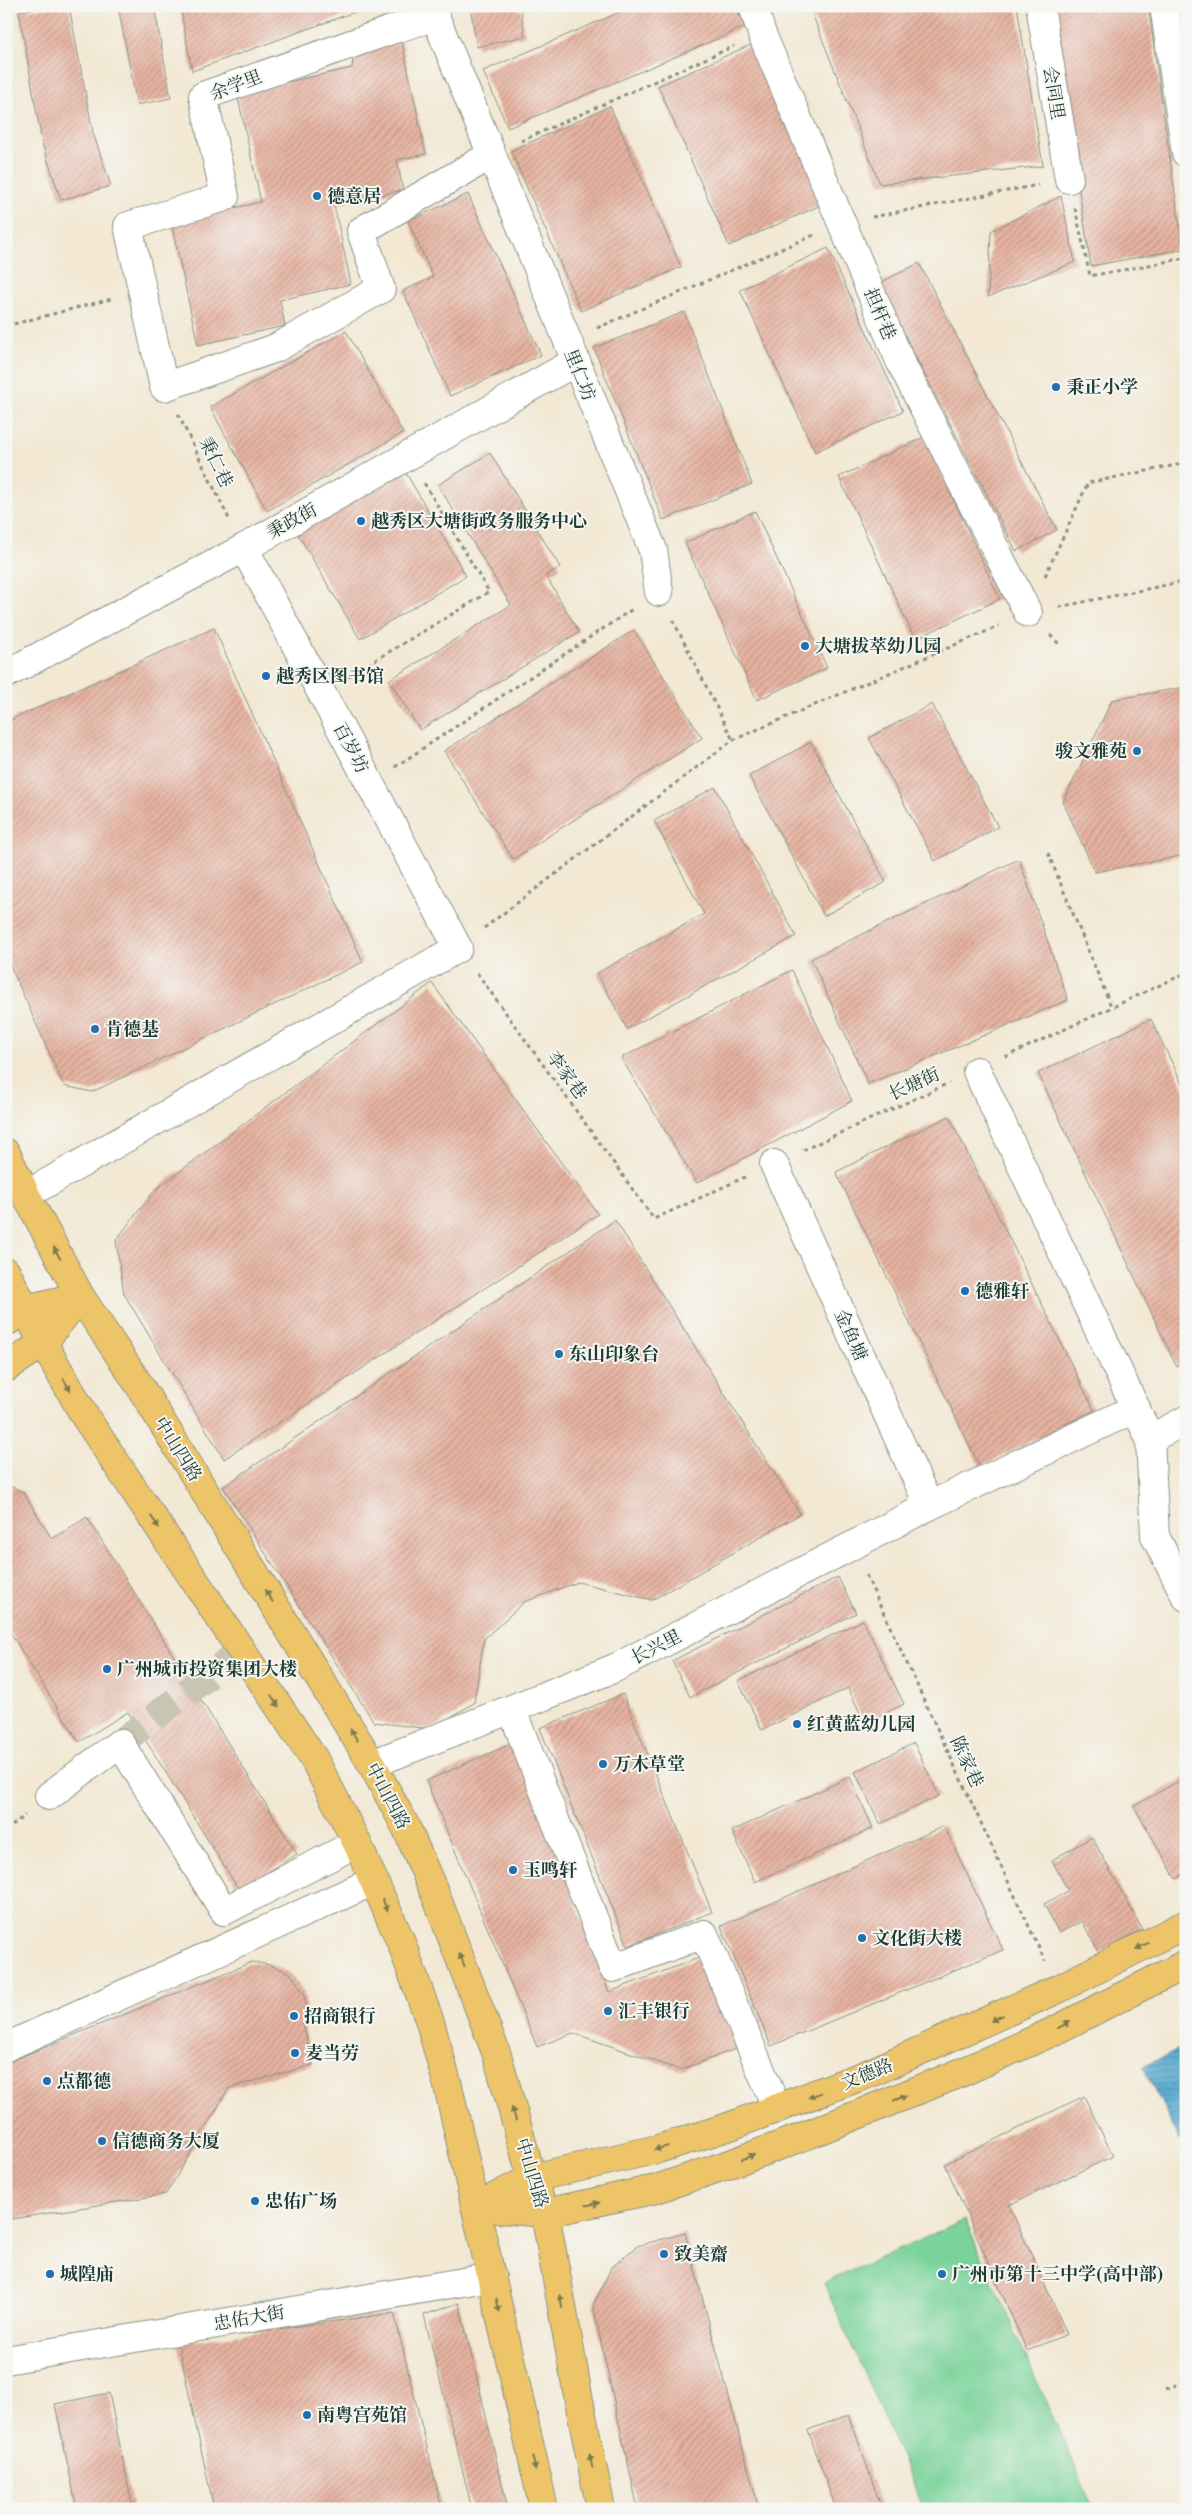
<svg xmlns="http://www.w3.org/2000/svg" width="1192" height="2515" viewBox="0 0 1192 2515" font-family="'Old Standard TT','Noto Serif SC',serif">
	<style>
		.grass { fill: #7ad39a; stroke: #4c8867 }
		.water { fill: url(#water-rules); stroke: #397281 }
		.building { fill: url(#building-hatch) }
		.lines { fill: none; stroke-linecap: round; stroke-linejoin: round }
		.minor-tunnel { stroke: #c8c6b3; stroke-width: 28; stroke-dasharray: 28 14; stroke-linecap: butt }
		.minor-casing { stroke: #889284; stroke-width: 30 }
		.major-casing { stroke: #889284; stroke-width: 30 }
		.path { stroke: #889284; stroke-width: 3; stroke-dasharray: 4 4; stroke-linecap: butt }
		.minor { stroke: #fff; stroke-width: 28 }
		.major { stroke: #eec469; stroke-width: 28 }
		.oneway { fill: #7c7a4c }
		.poi-dot { fill: #1f6fb2; stroke: #f6f6f2; stroke-width: 2 }
		.labels { text-anchor: middle; stroke-width: 4; stroke-linejoin: round; paint-order: stroke }
		.street-label { font-size: 18px; fill: #1f3d34; stroke: #f6f6f2 }
		.poi-label { font-size: 18px; font-weight: bold; fill: #1f3d34; stroke: #f6f6f2; text-anchor: start }
	</style>
	<defs>
		<pattern id="water-rules" width="6" height="5" patternUnits="userSpaceOnUse" patternTransform="scale(1.25)"><rect width="6" height="5" fill="#53a7ce"/><path d="M0 2.5h6" fill="none" stroke="#4489a8"/></pattern>
		<pattern id="building-hatch" width="6" height="6" patternUnits="userSpaceOnUse" patternTransform="scale(1.25)"><rect width="6" height="6" fill="#e7b3a1"/><path d="M-1 1l2-2M0 6l6-6M5 7l2-2" fill="none" stroke="#bb9384"/></pattern>
	</defs>
	<rect width="100%" height="100%" fill="#f6f6f2"/>
	<filter id="ink" filterUnits="userSpaceOnUse"><feTurbulence type="fractalNoise" baseFrequency=".02" numOctaves="2"/><feDisplacementMap in="SourceGraphic" scale="10" xChannelSelector="R" yChannelSelector="G"/><feConvolveMatrix kernelMatrix="1 2 1 2 8 2 1 2 1" color-interpolation-filters="sRGB"/></filter>
	<filter id="wash" filterUnits="userSpaceOnUse"><feTurbulence type="fractalNoise" baseFrequency=".0096" numOctaves="4" result="noise"/><feDisplacementMap in="SourceGraphic" scale="20" xChannelSelector="R" yChannelSelector="G"/><feGaussianBlur stdDeviation="1.12" result="paint"/><feColorMatrix in="noise" values="0 0 0 0 0 0 0 0 0 0 0 0 0 0 0 0 0 1.4 0 .05"/><feComposite in="paint" operator="in"/></filter>
	<g filter="url(#wash)">
		<rect width="100%" height="100%" fill="#f2e8d3"/>
		<path class="grass" d="M 965,2220 L 1094,2509 L 924,2509 L 824,2283 Z"/>
		<path class="water" d="M 1186,2045 L 1186,2152 L 1143,2067 Z"/>
		<g id="blocks">
			<g class="building">
				<path d="M 58,6 L 69,6 L 93,133 L 111,186 L 61,200 L 42,143 L 19,11 Z"/>
				<path d="M 118,6 L 154,6 L 171,98 L 137,105 Z"/>
				<path d="M 180,6 L 371,6 L 192,71 Z"/>
				<path d="M 470,6 L 520,6 L 525,36 L 477,47 Z"/>
				<path d="M 634,6 L 736,6 L 745,27 L 508,128 L 483,71 Z"/>
				<path d="M 809,6 L 1017,6 L 1043,166 L 880,184 Z"/>
				<path d="M 1050,6 L 1148,6 L 1183,249 L 1091,266 Z"/>
				<path d="M 1178,6 L 1186,6 L 1186,52 L 1185,52 Z"/>
				<path d="M 402,42 L 426,154 L 397,160 L 403,190 L 334,205 L 351,284 L 280,300 L 285,326 L 198,345 L 171,222 L 261,202 L 237,93 L 352,68 L 354,52 Z"/>
				<path d="M 757,42 L 828,202 L 729,246 L 658,86 Z"/>
				<path d="M 610,106 L 681,267 L 581,311 L 511,151 Z"/>
				<path d="M 468,194 L 541,355 L 450,396 L 403,291 L 433,277 L 408,221 Z"/>
				<path d="M 1061,196 L 1075,262 L 988,297 L 991,231 Z"/>
				<path d="M 828,248 L 903,411 L 815,452 L 740,290 Z"/>
				<path d="M 919,263 L 1057,530 L 1016,551 L 878,284 Z"/>
				<path d="M 684,312 L 752,484 L 663,520 L 594,348 Z"/>
				<path d="M 346,331 L 403,433 L 267,511 L 210,407 Z"/>
				<path d="M 924,437 L 1000,599 L 915,639 L 839,477 Z"/>
				<path d="M 490,453 L 560,567 L 546,576 L 579,632 L 420,730 L 389,680 L 511,605 L 438,485 Z"/>
				<path d="M 403,468 L 466,576 L 360,639 L 296,531 Z"/>
				<path d="M 755,511 L 827,668 L 757,700 L 685,543 Z"/>
				<path d="M 214,628 L 363,962 L 92,1092 L 64,1086 L 6,956 L 6,722 Z"/>
				<path d="M 634,630 L 702,738 L 513,859 L 444,751 Z"/>
				<path d="M 1186,687 L 1186,855 L 1095,872 L 1063,802 L 1112,700 Z"/>
				<path d="M 932,704 L 998,827 L 935,861 L 869,738 Z"/>
				<path d="M 811,742 L 886,882 L 824,916 L 749,776 Z"/>
				<path d="M 715,787 L 796,936 L 627,1029 L 597,973 L 704,914 L 654,821 Z"/>
				<path d="M 1019,859 L 1068,1000 L 868,1084 L 811,959 Z"/>
				<path d="M 792,970 L 852,1101 L 697,1183 L 621,1058 Z"/>
				<path d="M 432,983 L 598,1214 L 224,1459 L 124,1294 L 116,1240 L 155,1190 Z"/>
				<path d="M 1151,1019 L 1186,1092 L 1186,1363 L 1177,1367 L 1038,1073 Z"/>
				<path d="M 949,1116 L 1094,1410 L 980,1467 L 836,1172 Z"/>
				<path d="M 615,1220 L 800,1514 L 652,1600 L 578,1582 L 524,1602 L 484,1639 L 474,1703 L 431,1729 L 374,1722 L 223,1487 Z"/>
				<path d="M 6,1484 L 23,1492 L 52,1539 L 87,1517 L 297,1854 L 239,1890 L 128,1712 L 79,1742 L 6,1626 Z"/>
				<path d="M 838,1577 L 856,1613 L 690,1697 L 672,1661 Z"/>
				<path d="M 863,1620 L 904,1704 L 865,1723 L 848,1688 L 762,1730 L 738,1681 Z"/>
				<path d="M 623,1694 L 712,1912 L 628,1946 L 540,1728 Z"/>
				<path d="M 515,1742 L 609,1992 L 699,1958 L 738,2048 L 680,2070 L 573,2033 L 537,2047 L 426,1781 Z"/>
				<path d="M 914,1743 L 939,1796 L 880,1824 L 855,1772 Z"/>
				<path d="M 850,1777 L 873,1828 L 755,1882 L 732,1831 Z"/>
				<path d="M 1186,1777 L 1186,1873 L 1176,1879 L 1134,1806 Z"/>
				<path d="M 944,1826 L 1003,1950 L 771,2046 L 721,1926 Z"/>
				<path d="M 1092,1837 L 1142,1929 L 1099,1953 L 1082,1921 L 1059,1933 L 1044,1904 L 1068,1891 L 1052,1860 Z"/>
				<path d="M 252,1962 L 270,1965 L 290,1973 L 304,1993 L 307,2011 L 303,2023 L 313,2065 L 229,2088 L 166,2194 L 6,2220 L 6,2063 Z"/>
				<path d="M 1084,2096 L 1113,2156 L 1009,2205 L 1067,2334 L 1027,2351 L 945,2164 Z"/>
				<path d="M 685,2233 L 759,2509 L 638,2509 L 593,2306 L 611,2268 L 637,2246 Z"/>
				<path d="M 459,2303 L 508,2509 L 472,2509 L 424,2315 Z"/>
				<path d="M 394,2313 L 442,2509 L 214,2509 L 178,2343 Z"/>
				<path d="M 109,2393 L 133,2509 L 77,2509 L 55,2404 Z"/>
				<path d="M 849,2415 L 882,2509 L 836,2509 L 808,2430 Z"/>
			</g>
		</g>
	</g>
	<g filter="url(#ink)">
		<use href="#blocks" fill-opacity="0" stroke="#889284" stroke-width="1"/>
		<g class="lines">
			<path class="minor-tunnel" d="M 120,1743 L 242,1650"/>
			<g class="minor-casing">
				<g id="minor">
					<path d="M 431,6 L 653,550 L 659,592"/>
					<path d="M 753,6 L 762,34 L 900,361 L 1028,613"/>
					<path d="M 1040,6 L 1069,179"/>
					<path d="M 1164,6 L 1186,153"/>
					<path d="M 434,17 L 394,29 L 203,96 L 225,197 L 128,226 L 164,387 L 276,348 L 381,289 L 361,231 L 491,155"/>
					<path d="M 6,674 L 244,548 L 575,362"/>
					<path d="M 977,1071 L 1150,1439 L 1155,1536 L 1186,1597"/>
					<path d="M 774,1164 L 929,1506"/>
					<path d="M 26,1195 L 458,948 L 244,548"/>
					<path d="M 1150,1439 L 1186,1420"/>
					<path d="M 512,1710 L 613,1968 L 704,1934 L 777,2109"/>
					<path d="M 372,1764 L 615,1668 L 929,1506 L 1136,1408"/>
					<path d="M 49,1796 L 120,1743 L 224,1911 L 357,1843"/>
					<path d="M 6,2047 L 374,1881"/>
					<path d="M 6,2360 L 492,2277"/>
				</g>
			</g>
			<g class="major-casing">
				<g id="major">
					<path d="M 6,1153 L 26,1195 L 80,1296 L 136,1380 L 372,1764 L 406,1827 L 436,1896 L 497,2055 L 532,2178 L 545,2213 L 579,2401 L 601,2509"/>
					<path d="M 6,1272 L 43,1343 L 86,1418 L 314,1759 L 357,1843 L 401,1942 L 430,2022 L 448,2086 L 544,2509"/>
					<path d="M 6,1322 L 25,1309 L 80,1296"/>
					<path d="M 6,1368 L 43,1343 L 80,1296"/>
					<path d="M 476,2207 L 532,2178 L 658,2149 L 728,2127 L 870,2073 L 1058,1989 L 1186,1924"/>
					<path d="M 476,2207 L 545,2213 L 656,2189 L 727,2165 L 805,2136 L 965,2071 L 1050,2033 L 1186,1964"/>
				</g>
			</g>
			<g class="path">
				<path d="M 521,141 L 734,46"/>
				<path d="M 1075,208 L 1090,276 L 1186,258"/>
				<path d="M 872,217 L 1038,185"/>
				<path d="M 6,326 L 111,299"/>
				<path d="M 597,328 L 814,235"/>
				<path d="M 178,414 L 230,521"/>
				<path d="M 1045,576 L 1088,483 L 1186,463"/>
				<path d="M 1059,607 L 1186,581"/>
				<path d="M 673,620 L 733,740"/>
				<path d="M 1050,635 L 1059,644"/>
				<path d="M 347,677 L 489,592 L 424,483"/>
				<path d="M 395,767 L 634,608"/>
				<path d="M 1048,853 L 1111,1006"/>
				<path d="M 484,928 L 733,740 L 999,626"/>
				<path d="M 477,973 L 654,1219 L 745,1177"/>
				<path d="M 1005,1057 L 1186,973"/>
				<path d="M 803,1150 L 949,1083"/>
				<path d="M 866,1575 L 1045,1961"/>
				<path d="M 6,1831 L 25,1815"/>
				<path d="M 1166,2389 L 1186,2381"/>
			</g>
			<use href="#minor" class="minor"/>
			<use href="#major" class="major"/>
		</g>
		<defs><path id="oneway-solid" d="M-6-.8H1V-3.2L6.5 0L1 3.2V.8H-6Z" transform="scale(1.25)"/></defs>
		<g class="oneway">
			<use href="#oneway-solid" transform="translate(57 1253) rotate(-119)"/>
			<use href="#oneway-solid" transform="translate(67 1385) rotate(60)"/>
			<use href="#oneway-solid" transform="translate(155 1522) rotate(56)"/>
			<use href="#oneway-solid" transform="translate(269 1596) rotate(-122)"/>
			<use href="#oneway-solid" transform="translate(275 1701) rotate(57)"/>
			<use href="#oneway-solid" transform="translate(354 1735) rotate(-122)"/>
			<use href="#oneway-solid" transform="translate(385 1905) rotate(67)"/>
			<use href="#oneway-solid" transform="translate(1142 1946) rotate(153)"/>
			<use href="#oneway-solid" transform="translate(462 1960) rotate(-112)"/>
			<use href="#oneway-solid" transform="translate(997 2018) rotate(155)"/>
			<use href="#oneway-solid" transform="translate(1064 2025) rotate(-27)"/>
			<use href="#oneway-solid" transform="translate(815 2095) rotate(159)"/>
			<use href="#oneway-solid" transform="translate(900 2098) rotate(-22)"/>
			<use href="#oneway-solid" transform="translate(514 2114) rotate(-107)"/>
			<use href="#oneway-solid" transform="translate(661 2148) rotate(164)"/>
			<use href="#oneway-solid" transform="translate(748 2157) rotate(-20)"/>
			<use href="#oneway-solid" transform="translate(593 2204) rotate(-12)"/>
			<use href="#oneway-solid" transform="translate(561 2301) rotate(-100)"/>
			<use href="#oneway-solid" transform="translate(498 2305) rotate(77)"/>
			<use href="#oneway-solid" transform="translate(591 2461) rotate(-102)"/>
			<use href="#oneway-solid" transform="translate(534 2464) rotate(77)"/>
		</g>
	</g>
	<g class="poi-dot">
		<circle cx="317" cy="196" r="5"/>
		<circle cx="1056" cy="387" r="5"/>
		<circle cx="361" cy="521" r="5"/>
		<circle cx="805" cy="646" r="5"/>
		<circle cx="266" cy="676" r="5"/>
		<circle cx="1137" cy="751" r="5"/>
		<circle cx="95" cy="1029" r="5"/>
		<circle cx="965" cy="1291" r="5"/>
		<circle cx="559" cy="1354" r="5"/>
		<circle cx="107" cy="1669" r="5"/>
		<circle cx="797" cy="1724" r="5"/>
		<circle cx="603" cy="1764" r="5"/>
		<circle cx="513" cy="1870" r="5"/>
		<circle cx="862" cy="1938" r="5"/>
		<circle cx="608" cy="2011" r="5"/>
		<circle cx="294" cy="2016" r="5"/>
		<circle cx="295" cy="2053" r="5"/>
		<circle cx="47" cy="2081" r="5"/>
		<circle cx="102" cy="2141" r="5"/>
		<circle cx="255" cy="2201" r="5"/>
		<circle cx="664" cy="2254" r="5"/>
		<circle cx="50" cy="2274" r="5"/>
		<circle cx="942" cy="2274" r="5"/>
		<circle cx="307" cy="2415" r="5"/>
	</g>
	<g class="labels">
		<g class="street-label">
			<text transform="translate(236 85) rotate(-21)" y="6">余学里</text>
			<text transform="translate(1054 93) rotate(81)" y="6">会同里</text>
			<text transform="translate(880 314) rotate(67)" y="6">担杆巷</text>
			<text transform="translate(580 375) rotate(68)" y="6">里仁坊</text>
			<text transform="translate(216 462) rotate(64)" y="6">秉仁巷</text>
			<text transform="translate(292 521) rotate(-29)" y="6">秉政街</text>
			<text transform="translate(351 748) rotate(62)" y="6">百岁坊</text>
			<text transform="translate(567 1075) rotate(54)" y="6">李家巷</text>
			<text transform="translate(914 1084) rotate(-25)" y="6">长塘街</text>
			<text transform="translate(851 1335) rotate(66)" y="6">金鱼塘</text>
			<text transform="translate(178 1449) rotate(58)" y="6">中山四路</text>
			<text transform="translate(656 1647) rotate(-27)" y="6">长兴里</text>
			<text transform="translate(967 1762) rotate(65)" y="6">陈家巷</text>
			<text transform="translate(388 1796) rotate(62)" y="6">中山四路</text>
			<text transform="translate(867 2074) rotate(-22)" y="6">文德路</text>
			<text transform="translate(532 2173) rotate(73)" y="6">中山四路</text>
			<text transform="translate(249 2318) rotate(-10)" y="6">忠佑大街</text>
		</g>
		<g class="poi-label">
			<text x="327" y="202">德意居</text>
			<text x="1066" y="393">秉正小学</text>
			<text x="371" y="527">越秀区大塘街政务服务中心</text>
			<text x="815" y="652">大塘拔萃幼儿园</text>
			<text x="276" y="682">越秀区图书馆</text>
			<text x="1127" y="757" text-anchor="end">骏文雅苑</text>
			<text x="105" y="1035">肯德基</text>
			<text x="975" y="1297">德雅轩</text>
			<text x="569" y="1360">东山印象台</text>
			<text x="117" y="1675">广州城市投资集团大楼</text>
			<text x="807" y="1730">红黄蓝幼儿园</text>
			<text x="613" y="1770">万木草堂</text>
			<text x="523" y="1876">玉鸣轩</text>
			<text x="872" y="1944">文化街大楼</text>
			<text x="618" y="2017">汇丰银行</text>
			<text x="304" y="2022">招商银行</text>
			<text x="305" y="2059">麦当劳</text>
			<text x="57" y="2087">点都德</text>
			<text x="112" y="2147">信德商务大厦</text>
			<text x="265" y="2207">忠佑广场</text>
			<text x="674" y="2260">致美齋</text>
			<text x="60" y="2280">城隍庙</text>
			<text x="952" y="2280">广州市第十三中学(高中部)</text>
			<text x="317" y="2421">南粤宫苑馆</text>
		</g>
	</g>
	<rect width="1192" height="2515" fill="none" stroke="#f6f6f2" stroke-width="25"/>
</svg>
